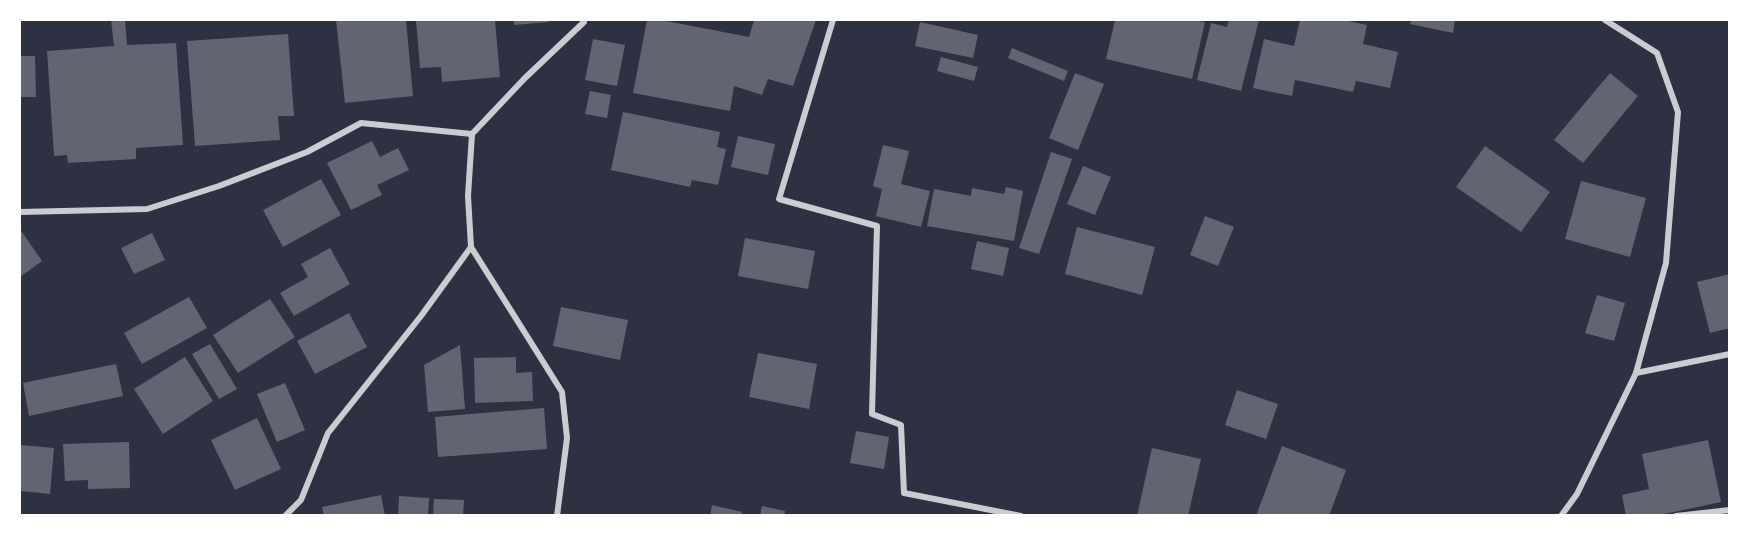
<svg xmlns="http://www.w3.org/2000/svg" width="1749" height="535" viewBox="0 0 1749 535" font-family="'Public Sans',sans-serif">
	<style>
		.building { fill: #626471 }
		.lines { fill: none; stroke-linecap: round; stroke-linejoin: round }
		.minor { stroke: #caccd0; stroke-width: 6 }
	</style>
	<rect width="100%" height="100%" fill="#2d3142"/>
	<g class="building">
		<path d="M 111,20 L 125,20 L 127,45 L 176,43 L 183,145 L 136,148 L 136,159 L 68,163 L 67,155 L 54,156 L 47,51 L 114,46 Z"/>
		<path d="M 336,20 L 406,20 L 413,96 L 345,103 Z"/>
		<path d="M 416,20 L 495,20 L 500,77 L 442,82 L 441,67 L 420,68 Z"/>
		<path d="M 514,20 L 548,20 L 549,22 L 514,25 Z"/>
		<path d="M 647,20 L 661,20 L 749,37 L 754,20 L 816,20 L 793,86 L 768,79 L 762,95 L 734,86 L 730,111 L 633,93 Z"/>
		<path d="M 1115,20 L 1193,20 L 1205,22 L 1192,79 L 1106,59 Z"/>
		<path d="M 1229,20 L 1259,20 L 1241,91 L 1197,80 L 1211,23 L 1227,27 Z"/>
		<path d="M 1300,20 L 1344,20 L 1367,25 L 1363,44 L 1398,52 L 1390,88 L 1356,81 L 1353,92 L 1295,80 L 1292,96 L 1253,88 L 1264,39 L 1294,46 Z"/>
		<path d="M 1411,20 L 1455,20 L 1453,33 L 1410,24 Z"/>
		<path d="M 920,22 L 978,35 L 973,58 L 915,46 Z"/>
		<path d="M 288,34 L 294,116 L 278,116 L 280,140 L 195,146 L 187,41 Z"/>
		<path d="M 593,39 L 625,45 L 617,86 L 585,80 Z"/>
		<path d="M 1012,48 L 1068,71 L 1064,81 L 1008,58 Z"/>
		<path d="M 20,56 L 35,56 L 36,97 L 20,97 Z"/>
		<path d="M 941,57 L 978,67 L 974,81 L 937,71 Z"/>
		<path d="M 1075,73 L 1104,84 L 1078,150 L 1049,138 Z"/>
		<path d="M 1610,73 L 1638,96 L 1583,163 L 1554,140 Z"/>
		<path d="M 590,91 L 611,95 L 607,118 L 585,114 Z"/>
		<path d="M 623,112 L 720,132 L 717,147 L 726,149 L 718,185 L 692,180 L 690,187 L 611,170 Z"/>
		<path d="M 738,136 L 775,144 L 768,175 L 731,167 Z"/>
		<path d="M 372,141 L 380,157 L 398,148 L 409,170 L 377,185 L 382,195 L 351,210 L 327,163 Z"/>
		<path d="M 883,145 L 909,151 L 901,184 L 930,191 L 921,227 L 876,216 L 882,189 L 873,186 Z"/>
		<path d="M 1485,146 L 1550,192 L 1521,232 L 1456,187 Z"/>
		<path d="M 1051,152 L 1072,159 L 1039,254 L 1019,248 Z"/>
		<path d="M 1083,166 L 1111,177 L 1095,215 L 1067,204 Z"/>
		<path d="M 321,179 L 341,215 L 283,247 L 263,210 Z"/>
		<path d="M 1581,181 L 1646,198 L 1630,257 L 1565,239 Z"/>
		<path d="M 1006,187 L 1023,191 L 1014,241 L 927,226 L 934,189 L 971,196 L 972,188 L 1004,194 Z"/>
		<path d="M 1205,216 L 1234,227 L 1218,266 L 1190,255 Z"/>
		<path d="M 1077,227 L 1155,247 L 1142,295 L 1065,274 Z"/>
		<path d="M 20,229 L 42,261 L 20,277 Z"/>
		<path d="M 152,233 L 165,260 L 134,274 L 121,248 Z"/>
		<path d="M 745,238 L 815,251 L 808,289 L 738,276 Z"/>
		<path d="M 977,241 L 1009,248 L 1003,276 L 971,269 Z"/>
		<path d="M 330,248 L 350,284 L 294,316 L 280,293 L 308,277 L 301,264 Z"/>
		<path d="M 1730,274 L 1730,328 L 1710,333 L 1697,282 Z"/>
		<path d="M 1597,295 L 1625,303 L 1614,341 L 1585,333 Z"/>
		<path d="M 189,297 L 207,328 L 142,364 L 124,333 Z"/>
		<path d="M 270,299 L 295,337 L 238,373 L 213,335 Z"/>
		<path d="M 561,307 L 628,320 L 620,360 L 553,346 Z"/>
		<path d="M 349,313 L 367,347 L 315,374 L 297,341 Z"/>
		<path d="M 210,344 L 237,389 L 219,399 L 192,354 Z"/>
		<path d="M 460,345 L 465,409 L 428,412 L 424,365 Z"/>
		<path d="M 758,353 L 817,364 L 809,409 L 749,397 Z"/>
		<path d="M 185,357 L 213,401 L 163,434 L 134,389 Z"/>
		<path d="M 516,357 L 516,373 L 532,372 L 533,401 L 475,403 L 474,358 Z"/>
		<path d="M 116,364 L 123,396 L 29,416 L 23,383 Z"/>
		<path d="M 285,383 L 305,430 L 277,442 L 257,394 Z"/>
		<path d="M 1237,390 L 1278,404 L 1266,439 L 1225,425 Z"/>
		<path d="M 544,408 L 547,449 L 438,457 L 435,417 Z"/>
		<path d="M 257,418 L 281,469 L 235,490 L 211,440 Z"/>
		<path d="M 856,431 L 889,437 L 884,469 L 850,463 Z"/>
		<path d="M 1708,440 L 1721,502 L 1655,516 L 1626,516 L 1622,495 L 1649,489 L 1642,454 Z"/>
		<path d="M 129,442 L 130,488 L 88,489 L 88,480 L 65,481 L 63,444 Z"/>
		<path d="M 20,445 L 54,448 L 50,494 L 20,491 Z"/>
		<path d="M 1282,446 L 1346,470 L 1329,516 L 1256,516 Z"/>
		<path d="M 1152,448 L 1201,459 L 1188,516 L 1137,516 Z"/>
		<path d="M 381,495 L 385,516 L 324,516 L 322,507 Z"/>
		<path d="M 399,496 L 429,498 L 428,516 L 398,516 Z"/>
		<path d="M 434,499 L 464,500 L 463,516 L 433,516 Z"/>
		<path d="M 712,505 L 742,512 L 741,516 L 710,516 Z"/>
		<path d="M 762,506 L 785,511 L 784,516 L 760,516 Z"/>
	</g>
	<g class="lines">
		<g class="minor">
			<path d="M 833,20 L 779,199 L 877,226 L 872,414 L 901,425 L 904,493 L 1021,516"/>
			<path d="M 20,212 L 147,209 L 219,186 L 307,152 L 361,123 L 472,134"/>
			<path d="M 1636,373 L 1730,354"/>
			<path d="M 285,516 L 301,500 L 328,433 L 421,316 L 471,247"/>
			<path d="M 557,516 L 567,438 L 562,392 L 471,247 L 468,196 L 472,134 L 525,78 L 584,22 L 584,20"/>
			<path d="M 1561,516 L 1577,494 L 1636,373 L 1666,263 L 1678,112 L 1657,53 L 1605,20"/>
			<path d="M 1676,516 L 1730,510"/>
		</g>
	</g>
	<rect width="1749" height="535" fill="none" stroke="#ffffff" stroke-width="42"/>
</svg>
